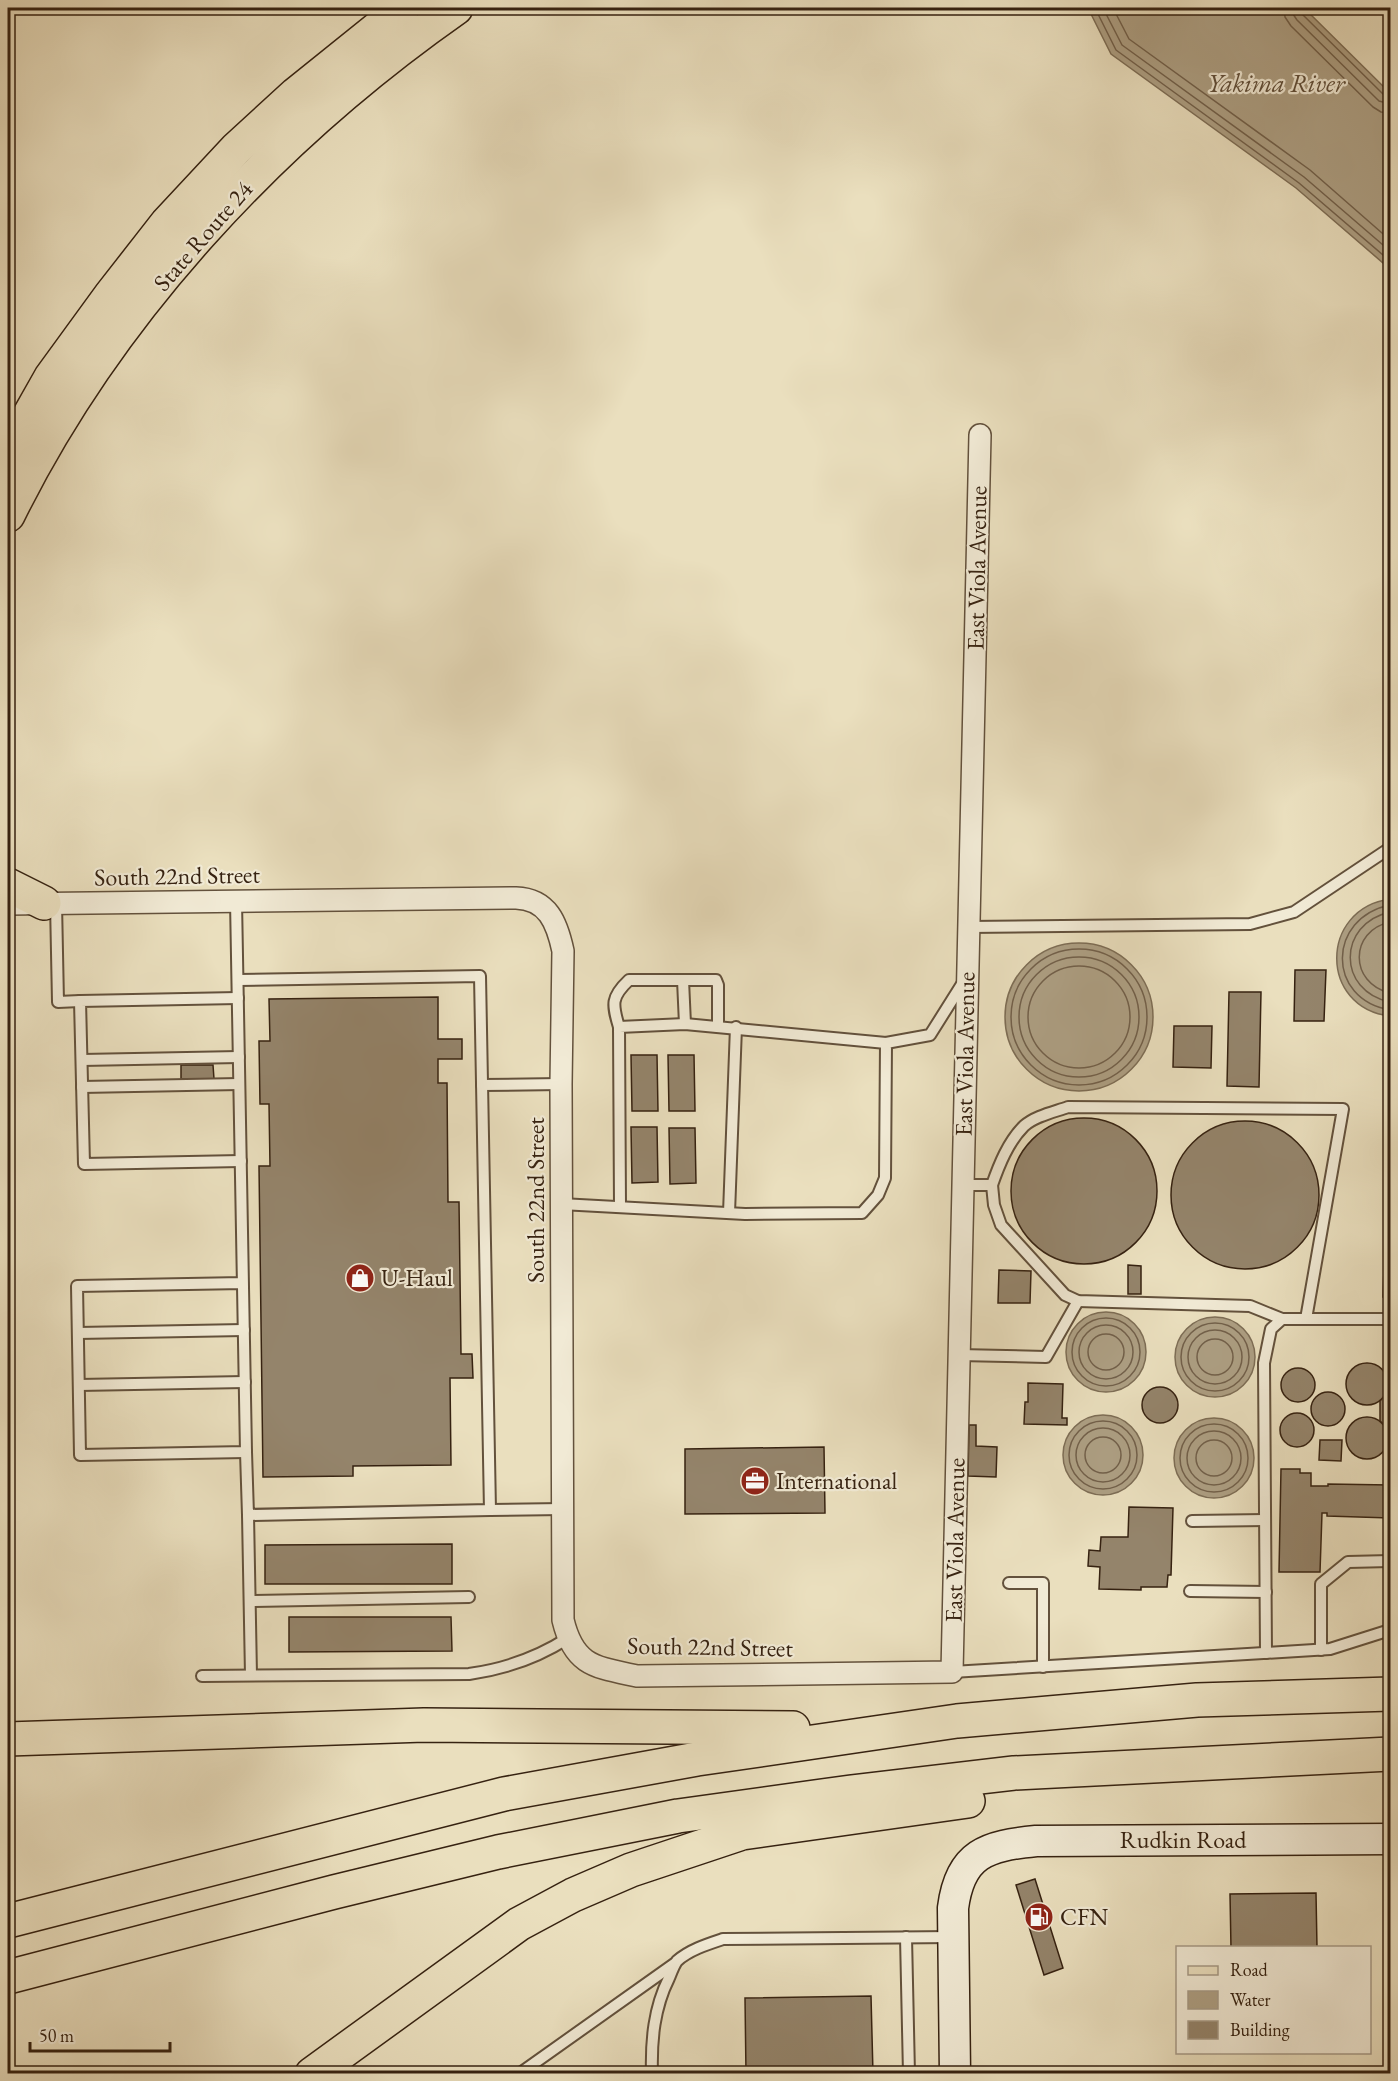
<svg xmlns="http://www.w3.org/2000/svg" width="1398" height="2081" viewBox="0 0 1398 2081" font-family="'EB Garamond',serif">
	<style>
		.water { fill: #ad9f83; stroke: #7d6d55; stroke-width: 1.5 }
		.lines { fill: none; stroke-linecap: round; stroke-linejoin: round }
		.shore { stroke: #72604a; stroke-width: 1.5 }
		.building { fill: #94846b; stroke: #362211; stroke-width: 1.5 }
		.lane-casing { stroke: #63513c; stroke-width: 14 }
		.street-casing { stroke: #63513c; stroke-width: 24 }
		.secondary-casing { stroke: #362211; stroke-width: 33 }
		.primary-casing { stroke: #362211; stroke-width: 36 }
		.highway-casing { stroke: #362211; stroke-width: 36 }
		.lane { stroke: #f1ead5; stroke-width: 10 }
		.street { stroke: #f1ead5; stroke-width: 21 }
		.secondary { stroke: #f1ead5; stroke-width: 30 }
		.primary { stroke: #eadfbe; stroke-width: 33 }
		.highway { stroke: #eadfbe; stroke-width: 33 }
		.labels { text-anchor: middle; stroke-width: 4.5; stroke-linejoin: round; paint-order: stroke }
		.street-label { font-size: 24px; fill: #362211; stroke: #f1ead5 }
		.poi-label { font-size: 24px; fill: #362211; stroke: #f1ead5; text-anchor: start }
		.water-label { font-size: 26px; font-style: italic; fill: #604e39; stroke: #f1ead5 }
	</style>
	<rect width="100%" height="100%" fill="#eadfbe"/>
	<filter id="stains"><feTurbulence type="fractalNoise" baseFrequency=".00333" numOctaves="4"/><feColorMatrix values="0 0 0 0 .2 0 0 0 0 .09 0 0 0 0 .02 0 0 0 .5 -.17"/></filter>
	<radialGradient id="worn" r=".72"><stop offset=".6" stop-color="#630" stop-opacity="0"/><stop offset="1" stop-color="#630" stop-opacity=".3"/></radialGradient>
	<g class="water">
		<path d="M 1088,8 L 1304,8 L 1390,93 L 1390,269 L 1296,188 L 1111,54 Z"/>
		<path d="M 1390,899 L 1390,1016 C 1319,1008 1319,909 1390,899 Z"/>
		<circle cx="1079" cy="1017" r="74"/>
		<circle cx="1106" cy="1352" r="40"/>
		<circle cx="1215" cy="1357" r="40"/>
		<circle cx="1103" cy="1455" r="40"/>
		<circle cx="1214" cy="1458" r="40"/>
	</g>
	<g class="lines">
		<g class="shore">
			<path d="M 1095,8 L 1116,50 L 1299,183 L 1390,261"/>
			<path d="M 1103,8 L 1122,45 L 1304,177 L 1390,251"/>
			<path d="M 1113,8 L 1129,39 L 1310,170 L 1390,240"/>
			<path d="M 1284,8 L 1285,17 L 1291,26 L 1373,107 L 1381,112 L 1390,113"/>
			<path d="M 1293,8 L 1293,14 L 1297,20 L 1379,101 L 1390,104"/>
			<path d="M 1300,8 L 1302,14 L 1384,95 L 1390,97"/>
			<path d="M 1390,905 C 1327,918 1326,999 1390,1010"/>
			<path d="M 1390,912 C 1337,924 1337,991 1390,1002"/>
			<path d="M 1390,922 C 1349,931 1349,983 1390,993"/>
			<circle cx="1079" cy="1017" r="68"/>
			<circle cx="1079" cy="1017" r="60"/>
			<circle cx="1079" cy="1017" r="51"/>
			<circle cx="1106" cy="1352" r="34"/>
			<circle cx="1215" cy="1357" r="34"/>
			<circle cx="1106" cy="1352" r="27"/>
			<circle cx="1215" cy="1357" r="27"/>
			<circle cx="1106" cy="1352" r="18"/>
			<circle cx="1215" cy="1357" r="18"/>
			<circle cx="1103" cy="1455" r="34"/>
			<circle cx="1214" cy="1458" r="34"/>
			<circle cx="1103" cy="1455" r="27"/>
			<circle cx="1214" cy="1458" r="27"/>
			<circle cx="1103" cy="1455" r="18"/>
			<circle cx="1214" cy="1458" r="18"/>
		</g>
	</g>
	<g class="building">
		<path d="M 1295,970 L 1326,970 L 1324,1021 L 1294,1021 Z"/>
		<path d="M 1229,992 L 1261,992 L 1259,1087 L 1227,1086 Z"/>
		<path d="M 438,997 L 438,1039 L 462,1039 L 462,1059 L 438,1059 L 438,1083 L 447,1083 L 448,1202 L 459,1202 L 461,1354 L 472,1354 L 473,1378 L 450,1378 L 451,1465 L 353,1466 L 353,1476 L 263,1477 L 259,1166 L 270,1166 L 269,1104 L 260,1104 L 259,1041 L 270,1041 L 269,999 Z"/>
		<path d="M 1174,1026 L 1212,1026 L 1211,1068 L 1173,1067 Z"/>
		<path d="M 631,1055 L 657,1055 L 658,1111 L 632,1111 Z"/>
		<path d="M 668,1055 L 694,1055 L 695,1111 L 669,1111 Z"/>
		<path d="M 181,1065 L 213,1065 L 214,1079 L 181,1079 Z"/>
		<circle cx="1084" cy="1191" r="73"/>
		<circle cx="1245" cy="1195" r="74"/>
		<path d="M 631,1127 L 657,1127 L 658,1182 L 632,1183 Z"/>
		<path d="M 669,1128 L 695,1128 L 696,1183 L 670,1184 Z"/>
		<path d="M 1128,1265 L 1141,1266 L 1141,1294 L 1128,1294 Z"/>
		<path d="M 1384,1268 L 1390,1268 L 1390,1297 L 1383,1297 Z"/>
		<path d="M 999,1270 L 1031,1271 L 1030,1303 L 998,1303 Z"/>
		<circle cx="1367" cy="1384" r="21"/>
		<circle cx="1298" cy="1385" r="17"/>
		<path d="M 1028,1383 L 1063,1384 L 1062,1418 L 1067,1418 L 1067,1425 L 1024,1424 L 1025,1402 L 1028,1402 Z"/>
		<circle cx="1160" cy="1405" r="18"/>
		<circle cx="1328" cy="1409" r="17"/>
		<path d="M 1387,1393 L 1390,1393 L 1390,1440 L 1385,1426 L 1380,1421 L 1380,1401 Z"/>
		<circle cx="1297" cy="1430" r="17"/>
		<circle cx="1367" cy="1438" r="21"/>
		<path d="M 969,1425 L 976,1425 L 976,1446 L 997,1447 L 996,1477 L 968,1476 Z"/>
		<path d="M 1320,1440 L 1342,1440 L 1341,1461 L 1319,1460 Z"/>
		<path d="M 824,1447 L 825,1513 L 685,1514 L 685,1449 Z"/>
		<path d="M 1281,1469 L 1300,1469 L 1300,1473 L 1311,1473 L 1311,1486 L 1328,1486 L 1328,1484 L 1390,1485 L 1390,1518 L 1327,1516 L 1327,1513 L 1322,1513 L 1320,1572 L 1279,1572 Z"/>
		<path d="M 1129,1507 L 1173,1508 L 1171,1575 L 1168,1575 L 1167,1587 L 1141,1587 L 1141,1590 L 1099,1589 L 1100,1567 L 1088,1566 L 1089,1550 L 1100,1551 L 1101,1537 L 1128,1537 Z"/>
		<path d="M 452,1544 L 452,1584 L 265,1584 L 265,1545 Z"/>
		<path d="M 289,1617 L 451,1617 L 452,1651 L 289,1652 Z"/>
		<path d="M 1035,1879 L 1063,1968 L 1044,1975 L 1016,1885 Z"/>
		<path d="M 1316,1893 L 1317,1948 L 1231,1948 L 1230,1894 Z"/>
		<path d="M 871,1996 L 873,2074 L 746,2074 L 745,1998 Z"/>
	</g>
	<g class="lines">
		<g class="lane-casing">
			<g id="lane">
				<path d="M 236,901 C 239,1085 243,1268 246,1452 L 80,1455 L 77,1286 L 243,1283"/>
				<path d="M 56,903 L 58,1002 L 80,1001"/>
				<path d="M 969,927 L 1250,924 L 1294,912 L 1390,848"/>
				<path d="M 238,980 L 480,976 L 490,1510 L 248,1515 L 246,1452"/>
				<path d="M 683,980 L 716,980 L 718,985 L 718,1026"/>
				<path d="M 238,998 L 80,1001 L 84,1164 L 241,1161"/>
				<path d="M 619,1027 C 612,1004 611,997 629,980 L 683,980 L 685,1024"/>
				<path d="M 82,1060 L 239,1057"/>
				<path d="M 482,1085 L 561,1084"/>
				<path d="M 82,1087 L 239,1084"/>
				<path d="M 963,1185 L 992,1185 L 994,1205 L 1001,1225 L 1065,1295 L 1078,1301 L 1250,1306 L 1282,1319"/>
				<path d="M 992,1185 C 999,1165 1008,1142 1024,1126 C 1035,1116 1054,1112 1068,1107 L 1343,1109 L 1306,1319"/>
				<path d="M 561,1204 L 745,1214 L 862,1213 L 878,1195 L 885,1178 L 886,1043 L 930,1035 L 964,981"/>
				<path d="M 620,1207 L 619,1027 L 685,1024 L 886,1043"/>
				<path d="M 729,1213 L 736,1027"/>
				<path d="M 78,1333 L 244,1330"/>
				<path d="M 959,1355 L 1046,1357 L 1078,1301"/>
				<path d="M 79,1385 L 245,1382"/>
				<path d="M 490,1510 L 563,1509"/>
				<path d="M 248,1515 L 251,1675"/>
				<path d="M 1192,1521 L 1265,1520"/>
				<path d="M 1009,1583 L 1043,1583 L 1043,1667"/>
				<path d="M 1190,1591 L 1266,1592"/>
				<path d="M 250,1601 L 469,1597"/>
				<path d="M 1321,1650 L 1321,1584 L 1348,1562 L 1390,1561"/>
				<path d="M 1266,1653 L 1264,1363 L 1271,1329 L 1282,1319 L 1390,1319"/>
				<path d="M 952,1672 L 1330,1649 L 1390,1630"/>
				<path d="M 202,1676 L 469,1674 C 505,1669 537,1658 568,1638"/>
				<path d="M 906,1937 L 909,2074"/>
				<path d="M 519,2074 L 674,1964"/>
				<path d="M 652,2074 C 651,2040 654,2008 669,1978 C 671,1973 674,1965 677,1961 C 689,1950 708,1944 723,1939 L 953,1937"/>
			</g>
		</g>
		<g class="street-casing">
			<path id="street" d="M 8,904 L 516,898 C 548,899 557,923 563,951 L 561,1084 L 563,1620 C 574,1666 595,1667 637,1676 L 952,1672 L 980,435"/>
		</g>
		<g class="secondary-casing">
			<path id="secondary" d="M 955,2074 L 953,1908 C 960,1853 987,1846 1036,1841 L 1390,1839"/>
		</g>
		<g class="primary-casing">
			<g id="primary">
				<path d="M 8,453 L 51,377 L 110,296 L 167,223 L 236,149 L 296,94 L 403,8"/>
				<path d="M 8,515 C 108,312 272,137 456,8"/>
				<path d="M 8,885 L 44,903"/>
			</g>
		</g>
		<g class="highway-casing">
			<g id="highway">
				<path d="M 8,1739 L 424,1725 L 793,1728"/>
				<path d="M 8,1921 L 504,1794 L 697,1759 L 957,1721 L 1197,1700 L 1390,1694"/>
				<path d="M 8,1977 L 334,1892 L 498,1852 L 678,1816 L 851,1792 L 1014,1773 L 1390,1754"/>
				<path d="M 312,2074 L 519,1924 L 573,1895 L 631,1870 L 742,1833 L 968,1801"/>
			</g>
		</g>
		<use href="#lane" class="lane"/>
		<use href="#street" class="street"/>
		<use href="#secondary" class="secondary"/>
		<use href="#primary" class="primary"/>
		<use href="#highway" class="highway"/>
	</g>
	<defs>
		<g id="shop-disc" transform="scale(1.5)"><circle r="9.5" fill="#8f2418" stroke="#f1ead5"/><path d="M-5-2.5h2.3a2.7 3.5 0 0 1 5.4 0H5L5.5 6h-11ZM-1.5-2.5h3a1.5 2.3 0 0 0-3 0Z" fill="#fff"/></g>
		<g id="office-disc" transform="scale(1.5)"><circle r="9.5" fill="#8f2418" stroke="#f1ead5"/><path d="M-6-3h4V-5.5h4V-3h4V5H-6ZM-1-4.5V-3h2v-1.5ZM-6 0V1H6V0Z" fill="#fff"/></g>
		<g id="fuel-disc" transform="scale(1.5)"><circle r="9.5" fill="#8f2418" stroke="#f1ead5"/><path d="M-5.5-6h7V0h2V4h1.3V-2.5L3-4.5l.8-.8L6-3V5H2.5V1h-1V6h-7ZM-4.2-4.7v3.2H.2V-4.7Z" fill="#fff"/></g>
	</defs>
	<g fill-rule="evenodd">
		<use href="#shop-disc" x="360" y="1278"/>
		<use href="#office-disc" x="755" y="1481"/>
		<use href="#fuel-disc" x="1039" y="1917"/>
	</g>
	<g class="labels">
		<g class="street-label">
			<text transform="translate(203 236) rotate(-49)" y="8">State Route 24</text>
			<text transform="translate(977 568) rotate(-89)" y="8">East Viola Avenue</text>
			<text transform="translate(177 876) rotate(-1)" y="8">South 22nd Street</text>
			<text transform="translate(965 1054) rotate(-89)" y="8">East Viola Avenue</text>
			<text transform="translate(536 1200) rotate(-90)" y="8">South 22nd Street</text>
			<text transform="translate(955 1540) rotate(-89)" y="8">East Viola Avenue</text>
			<text transform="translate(710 1647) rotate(1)" y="8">South 22nd Street</text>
			<text x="1183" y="1848">Rudkin Road</text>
		</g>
		<g class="poi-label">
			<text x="381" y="1286">U-Haul</text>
			<text x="776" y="1489">International</text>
			<text x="1060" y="1925">CFN</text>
		</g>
		<g class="water-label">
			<text x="1276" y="92">Yakima River</text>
		</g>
	</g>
	<rect width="1398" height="2081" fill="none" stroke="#eadfbe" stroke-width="30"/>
	<rect x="9" y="9" width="1380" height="2063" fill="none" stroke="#362211" stroke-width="3"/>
	<rect x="15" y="15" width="1368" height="2051" fill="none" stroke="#362211" stroke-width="1.5"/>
	<rect x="1176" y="1946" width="195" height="108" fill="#f1ead5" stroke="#a69a87" stroke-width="1.5"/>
	<rect x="1188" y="1966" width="30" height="9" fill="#eadfbe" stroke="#a69a87" stroke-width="1.5"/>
	<text x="1230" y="1976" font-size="18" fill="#362211">Road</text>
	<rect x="1188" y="1991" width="30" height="18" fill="#ad9f83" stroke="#a69a87" stroke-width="1.5"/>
	<text x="1230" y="2006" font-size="18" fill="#362211">Water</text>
	<rect x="1188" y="2021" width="30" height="18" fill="#94846b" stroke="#a69a87" stroke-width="1.5"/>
	<text x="1230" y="2036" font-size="18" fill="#362211">Building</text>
	<path d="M30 2042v9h140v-9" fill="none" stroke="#362211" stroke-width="3"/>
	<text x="39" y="2042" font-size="18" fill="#362211" stroke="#f1ead5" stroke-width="4.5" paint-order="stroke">50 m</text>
	<rect width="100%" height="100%" filter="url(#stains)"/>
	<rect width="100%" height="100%" fill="url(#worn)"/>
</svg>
